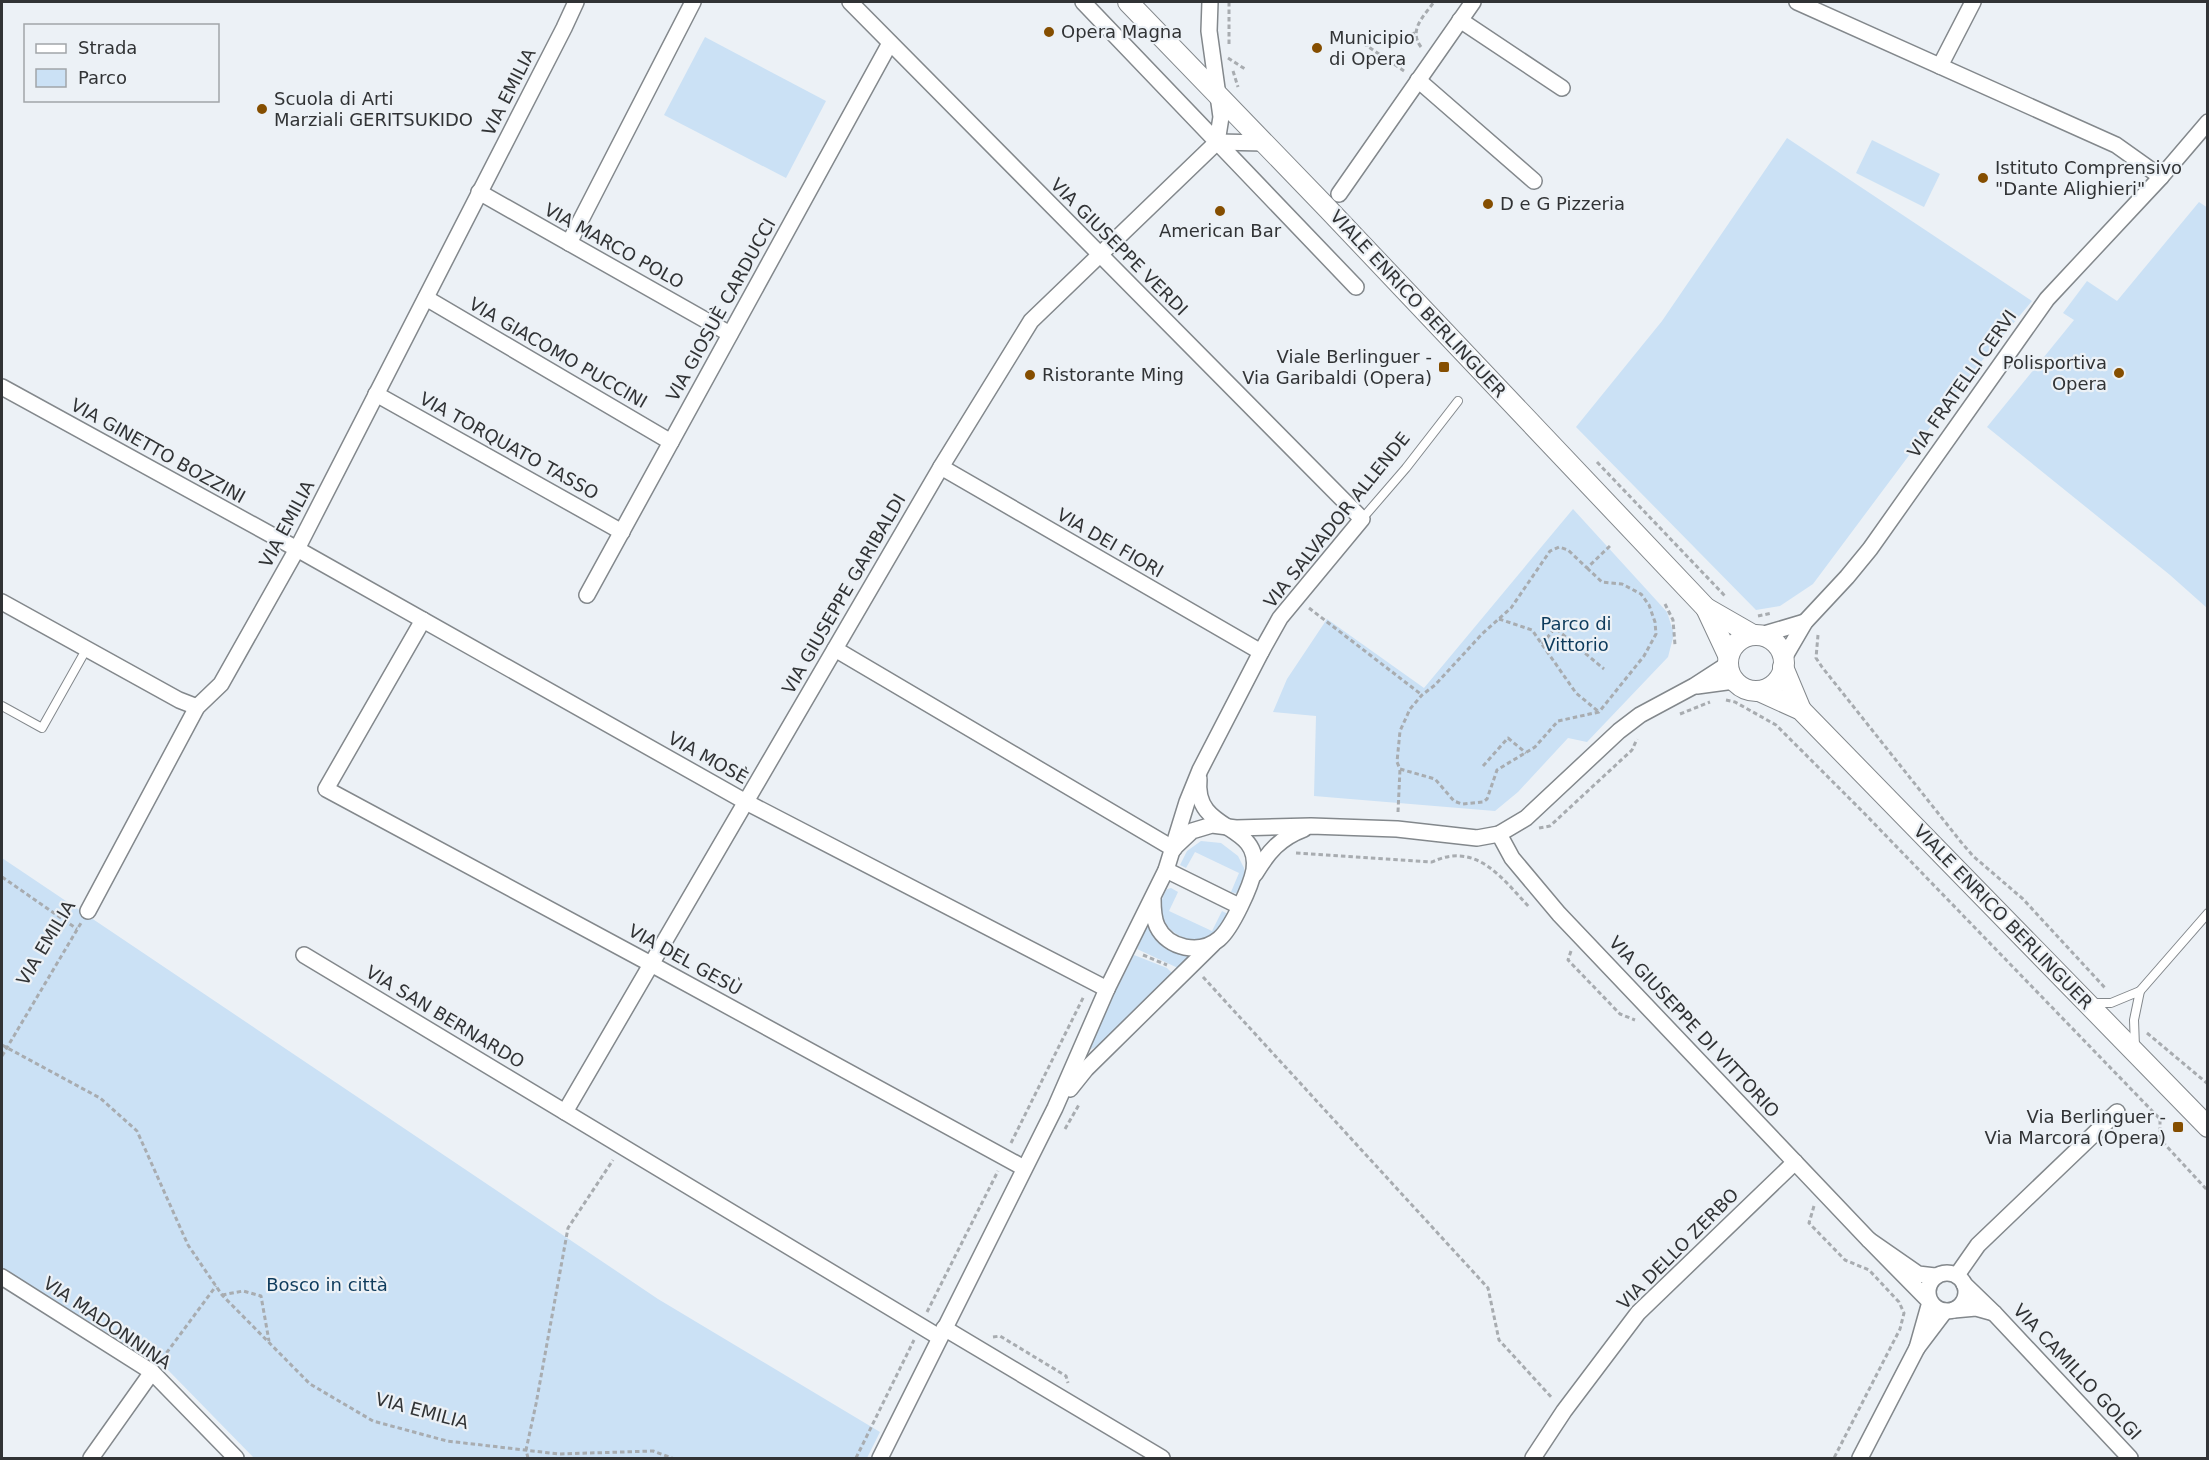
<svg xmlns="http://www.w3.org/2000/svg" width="2209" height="1460" viewBox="0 0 2209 1460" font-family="'DejaVu Sans',sans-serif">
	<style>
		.green { fill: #cbe1f5 }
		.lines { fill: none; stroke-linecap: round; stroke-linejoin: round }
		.service-casing { stroke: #83888c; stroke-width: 10 }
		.minor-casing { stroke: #83888c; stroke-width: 18 }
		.tertiary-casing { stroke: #83888c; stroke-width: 22 }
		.path { stroke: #a8acb0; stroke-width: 3; stroke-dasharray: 4.5 3; stroke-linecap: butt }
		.service { stroke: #fff; stroke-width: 8 }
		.minor { stroke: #fff; stroke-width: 15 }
		.tertiary { stroke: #fff; stroke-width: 20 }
		.poi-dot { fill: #854e00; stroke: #ecf1f6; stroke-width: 2 }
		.labels { text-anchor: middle; stroke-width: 4.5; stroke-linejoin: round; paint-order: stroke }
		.poi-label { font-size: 18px; fill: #313335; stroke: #ecf1f6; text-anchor: start }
		.street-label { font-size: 18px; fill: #313335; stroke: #ecf1f6 }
		.park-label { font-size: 18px; fill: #0e3b5c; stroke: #ecf1f6 }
	</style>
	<rect width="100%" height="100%" fill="#ecf1f6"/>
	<g class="green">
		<path d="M 705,37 L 826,101 L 786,178 L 664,115 Z"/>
		<path d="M 1787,138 L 2032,301 L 1960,387 L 1813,584 L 1780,606 L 1756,610 L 1576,427 L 1662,321 Z"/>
		<path d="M 1872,140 L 1940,174 L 1924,207 L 1856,173 Z"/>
		<path d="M 2199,202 L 2208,208 L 2207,608 L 2170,575 L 1987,427 L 2074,320 L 2063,313 L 2087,281 L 2117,301 Z"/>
		<path d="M 1573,509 L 1667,612 L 1674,634 L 1668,657 L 1587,742 L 1568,738 L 1518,792 L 1495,811 L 1314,796 L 1316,716 L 1273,712 L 1287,679 L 1327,619 L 1424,688 Z"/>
		<path d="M 1201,841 L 1221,843 L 1238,856 L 1244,868 L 1245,877 L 1238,894 L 1231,892 L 1239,873 L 1195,852 L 1186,868 L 1180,865 L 1187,851 Z"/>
		<path d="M 2,858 L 658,1299 L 880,1432 L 867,1458 L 254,1458 L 168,1370 L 2,1268 Z"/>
		<path d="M 1171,888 L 1178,892 L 1169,911 L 1212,931 L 1222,911 L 1230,915 C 1205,966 1141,928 1167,889 Z"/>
		<path d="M 1149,927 C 1159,943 1173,955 1192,957 L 1178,968 L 1137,949 L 1146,928 Z"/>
		<path d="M 1134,955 L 1167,968 L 1173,974 L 1098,1046 L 1089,1050 L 1093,1035 Z"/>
	</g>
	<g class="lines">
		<g class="service-casing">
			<g id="service">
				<path d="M 1362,519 L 1406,468 L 1458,401"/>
				<path d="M 2,706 L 42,728 L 87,648"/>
				<path d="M 2140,991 L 2208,913"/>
				<path d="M 2091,1003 L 2111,1003 L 2140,991 L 2134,1020 L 2135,1047"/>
			</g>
		</g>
		<g class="minor-casing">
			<g id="minor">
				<path d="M 850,2 L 1362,519 L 1280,618 L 1261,652 L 1200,770 L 1187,802 L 1166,870 L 1107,989 L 1055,1108 L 880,1458"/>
				<path d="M 1083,2 L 1356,287"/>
				<path d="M 1797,2 L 2116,145 L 2161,177"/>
				<path d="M 1460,20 L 1562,88"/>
				<path d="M 1940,66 L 1973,2"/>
				<path d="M 1418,80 L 1534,181"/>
				<path d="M 1217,142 L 1265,143"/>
				<path d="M 479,192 L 730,334"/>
				<path d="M 1339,194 L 1473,2"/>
				<path d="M 569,243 L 693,2"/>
				<path d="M 426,298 L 671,442"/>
				<path d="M 2,387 L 297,549 L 746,802 L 1107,989"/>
				<path d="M 376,394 L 622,532"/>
				<path d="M 941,467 L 1261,652"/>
				<path d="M 587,595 L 890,43"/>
				<path d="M 2,602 L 179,700 L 197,707"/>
				<path d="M 423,620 L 326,789 L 651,964 L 1024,1168"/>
				<path d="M 1761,635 L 1805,622"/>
				<path d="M 835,649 L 1174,849"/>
				<path d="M 1784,658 L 1805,622 L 1847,577 L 1870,549 L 2047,299 L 2161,177 L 2208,122"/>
				<path d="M 1697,686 L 1734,681"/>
				<path d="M 1499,834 L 1512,858 L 1559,914 L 1869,1240"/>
				<path d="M 1176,846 L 1192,831 L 1212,825 L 1236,828 L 1311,826 L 1397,829 L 1477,838 L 1499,834 L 1526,818 L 1619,731 L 1640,715 L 1694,686 L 1728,664"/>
				<path d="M 1166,870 L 1239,906"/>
				<path d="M 1255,874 C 1268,852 1280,838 1304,829"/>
				<path d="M 1153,899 C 1153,908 1153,917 1157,926 C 1168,949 1200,955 1219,939 C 1232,928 1251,886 1254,870 C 1261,821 1193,834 1199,779"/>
				<path d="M 88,911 L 197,707 L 221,684 L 297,549 L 564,28 L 576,2"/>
				<path d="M 304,955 L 939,1337"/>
				<path d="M 1070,1089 L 1086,1069 L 1213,944"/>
				<path d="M 565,1112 L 941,467 L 1031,321 L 1217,142 L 1221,117 L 1209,31 L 1210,2"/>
				<circle cx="1947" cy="1292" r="19"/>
				<path d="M 1957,1275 L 1978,1245 L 2117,1112"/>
				<path d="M 1935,1276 L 1918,1274 L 1869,1240 L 1930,1302 L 1917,1348 L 1945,1311"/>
				<path d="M 2,1277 L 152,1372 L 236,1458"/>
				<path d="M 1954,1310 L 1976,1308 L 1994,1313 L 1964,1284"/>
				<path d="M 1994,1313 L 2130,1458"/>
				<path d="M 944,1328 L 1162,1458"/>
				<path d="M 91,1458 L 152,1372"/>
				<path d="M 1533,1458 L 1564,1411 L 1638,1313 L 1795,1162"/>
				<path d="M 1860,1458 L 1917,1348"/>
			</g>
		</g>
		<g class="tertiary-casing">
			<g id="tertiary">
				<path d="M 1128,2 L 1328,209 L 1706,608 L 1753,635"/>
				<path d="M 1706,608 L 1728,655"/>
				<circle cx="1756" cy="663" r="28"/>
				<path d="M 1783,667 L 1801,710"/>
				<path d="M 1759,691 L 1801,710 L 2208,1127"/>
			</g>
		</g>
		<g class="path">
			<path d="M 1357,39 L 1404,71"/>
			<path d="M 1229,44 L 1229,2"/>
			<path d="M 1367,45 L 1415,33"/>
			<path d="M 1421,47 C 1408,30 1424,16 1434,2"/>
			<path d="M 1228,58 L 1245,69"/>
			<path d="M 1233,71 L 1238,87"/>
			<path d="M 1597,462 L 1725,596"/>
			<path d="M 1587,568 L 1602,582 L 1622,584 L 1641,594 L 1649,605 L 1655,622 L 1656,634 L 1644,656 L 1599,712 L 1558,721 L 1535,747 L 1497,770 L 1487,799 L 1483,802 L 1462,804 L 1454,801 L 1435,779 L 1400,769 L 1397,762 L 1400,731 L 1410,709 L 1422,695 L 1435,685 L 1482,634 L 1511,608 L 1550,551 L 1559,547 L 1568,550 L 1587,568 L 1612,544"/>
			<path d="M 1665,604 L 1673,620 L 1675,645"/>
			<path d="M 1309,608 L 1422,695"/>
			<path d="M 1758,616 L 1772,613"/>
			<path d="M 1499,619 L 1532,630 L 1576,693 L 1599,712"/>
			<path d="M 1818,635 L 1816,658 L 1822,667 L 1961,842 L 1973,856 L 2023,899 L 2106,989"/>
			<path d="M 1542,644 L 1555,628 L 1604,669"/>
			<path d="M 1726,700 L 1735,702 L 1776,725 L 1863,812 L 2160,1119 L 2160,1139 L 2208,1191"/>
			<path d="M 1680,714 L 1710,702"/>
			<path d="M 1483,766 L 1508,738 L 1526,753"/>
			<path d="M 1398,812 L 1400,769"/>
			<path d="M 1539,828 L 1550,826 L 1632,750 L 1637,739"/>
			<path d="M 1296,853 L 1432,862 C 1476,841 1502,878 1529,907"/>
			<path d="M 2,877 L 77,929"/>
			<path d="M 1571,951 L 1568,960 L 1620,1014 L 1635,1020"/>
			<path d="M 1143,955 L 1167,965"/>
			<path d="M 1203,977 L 1488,1288 L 1499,1340 L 1553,1399"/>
			<path d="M 2147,1033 L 2208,1084"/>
			<path d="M 2,1045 L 100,1098 L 137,1131 L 188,1245 L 222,1295 L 310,1384 L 373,1421 L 447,1441 L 559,1454 L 653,1451 L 672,1458"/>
			<path d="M 2,1056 L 81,923"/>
			<path d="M 1065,1129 L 1080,1103"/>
			<path d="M 1011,1143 L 1084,996"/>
			<path d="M 1814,1206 L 1809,1223 L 1845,1260 L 1869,1270 L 1899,1302 L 1904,1313 L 1900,1329 L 1834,1458"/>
			<path d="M 222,1295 L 243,1291 L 261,1296 L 269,1341"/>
			<path d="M 927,1312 L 998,1171"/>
			<path d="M 993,1337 L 1000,1336 L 1066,1376 L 1068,1383"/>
			<path d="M 162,1359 L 216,1286"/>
			<path d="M 528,1458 L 526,1450 L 536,1404 L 568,1228 L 613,1160"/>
			<path d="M 856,1458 L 914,1340"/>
		</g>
		<use href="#service" class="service"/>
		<use href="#minor" class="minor"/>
		<use href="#tertiary" class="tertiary"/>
	</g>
	<g class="poi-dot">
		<circle cx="1049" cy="32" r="6"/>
		<circle cx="1317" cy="48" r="6"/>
		<circle cx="262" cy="109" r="6"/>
		<circle cx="1983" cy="178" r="6"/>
		<circle cx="1488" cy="204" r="6"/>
		<circle cx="1220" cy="211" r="6"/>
		<rect x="1438" y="361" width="12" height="12" rx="3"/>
		<circle cx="2119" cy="373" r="6"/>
		<circle cx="1030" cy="375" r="6"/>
		<rect x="2172" y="1121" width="12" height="12" rx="3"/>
	</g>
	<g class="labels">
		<g class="poi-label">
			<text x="1061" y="38">Opera Magna</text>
			<text x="1329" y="44">Municipio<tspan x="1329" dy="21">di Opera</tspan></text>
			<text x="274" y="105">Scuola di Arti<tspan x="274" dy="21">Marziali GERITSUKIDO</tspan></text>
			<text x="1995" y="174">Istituto Comprensivo<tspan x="1995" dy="21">"Dante Alighieri"</tspan></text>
			<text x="1500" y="210">D e G Pizzeria</text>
			<text x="1220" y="237" text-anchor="middle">American Bar</text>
			<text x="1432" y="363" text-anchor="end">Viale Berlinguer -<tspan x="1432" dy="21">Via Garibaldi (Opera)</tspan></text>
			<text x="2107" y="369" text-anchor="end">Polisportiva<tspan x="2107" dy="21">Opera</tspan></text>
			<text x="1042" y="381">Ristorante Ming</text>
			<text x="2166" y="1123" text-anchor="end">Via Berlinguer -<tspan x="2166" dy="21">Via Marcora (Opera)</tspan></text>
		</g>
		<g class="street-label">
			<text transform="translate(509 92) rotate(-63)" y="6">VIA EMILIA</text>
			<text transform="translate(614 246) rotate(29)" y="6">VIA MARCO POLO</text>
			<text transform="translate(1119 247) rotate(45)" y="6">VIA GIUSEPPE VERDI</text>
			<text transform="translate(1418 304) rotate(47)" y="6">VIALE ENRICO BERLINGUER</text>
			<text transform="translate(721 310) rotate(-61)" y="6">VIA GIOSUÈ CARDUCCI</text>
			<text transform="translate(558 353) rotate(30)" y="6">VIA GIACOMO PUCCINI</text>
			<text transform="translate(1962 384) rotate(-55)" y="6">VIA FRATELLI CERVI</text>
			<text transform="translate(509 446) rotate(29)" y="6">VIA TORQUATO TASSO</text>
			<text transform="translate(158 451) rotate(29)" y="6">VIA GINETTO BOZZINI</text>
			<text transform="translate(1337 520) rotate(-51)" y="6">VIA SALVADOR ALLENDE</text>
			<text transform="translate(287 524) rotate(-62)" y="6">VIA EMILIA</text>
			<text transform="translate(1110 543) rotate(30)" y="6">VIA DEI FIORI</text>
			<text transform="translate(844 594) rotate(-60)" y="6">VIA GIUSEPPE GARIBALDI</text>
			<text transform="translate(708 758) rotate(29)" y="6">VIA MOSÈ</text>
			<text transform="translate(2003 917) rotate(46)" y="6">VIALE ENRICO BERLINGUER</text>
			<text transform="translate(46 943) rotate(-59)" y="6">VIA EMILIA</text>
			<text transform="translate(685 960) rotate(29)" y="6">VIA DEL GESÙ</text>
			<text transform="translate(445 1017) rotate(31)" y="6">VIA SAN BERNARDO</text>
			<text transform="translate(1694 1027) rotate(47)" y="6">VIA GIUSEPPE DI VITTORIO</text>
			<text transform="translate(1678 1249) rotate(-45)" y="6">VIA DELLO ZERBO</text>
			<text transform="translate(107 1323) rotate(34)" y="6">VIA MADONNINA</text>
			<text transform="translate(2077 1372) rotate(47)" y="6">VIA CAMILLO GOLGI</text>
			<text transform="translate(422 1411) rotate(15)" y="6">VIA EMILIA</text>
		</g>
		<g class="park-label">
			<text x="1576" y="630">Parco di<tspan x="1576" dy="21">Vittorio</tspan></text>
			<text x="327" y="1291">Bosco in città</text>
		</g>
	</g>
	<rect width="2209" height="1460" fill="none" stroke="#313335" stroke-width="6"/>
	<rect x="24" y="24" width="195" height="78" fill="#ecf1f6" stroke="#a1a5a9" stroke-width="1.5"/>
	<rect x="36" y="44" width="30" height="9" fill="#ffffff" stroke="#a1a5a9" stroke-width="1.5"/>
	<text x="78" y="54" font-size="18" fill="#313335">Strada</text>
	<rect x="36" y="69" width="30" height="18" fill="#cbe1f5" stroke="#a1a5a9" stroke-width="1.5"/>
	<text x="78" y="84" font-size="18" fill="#313335">Parco</text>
</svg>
